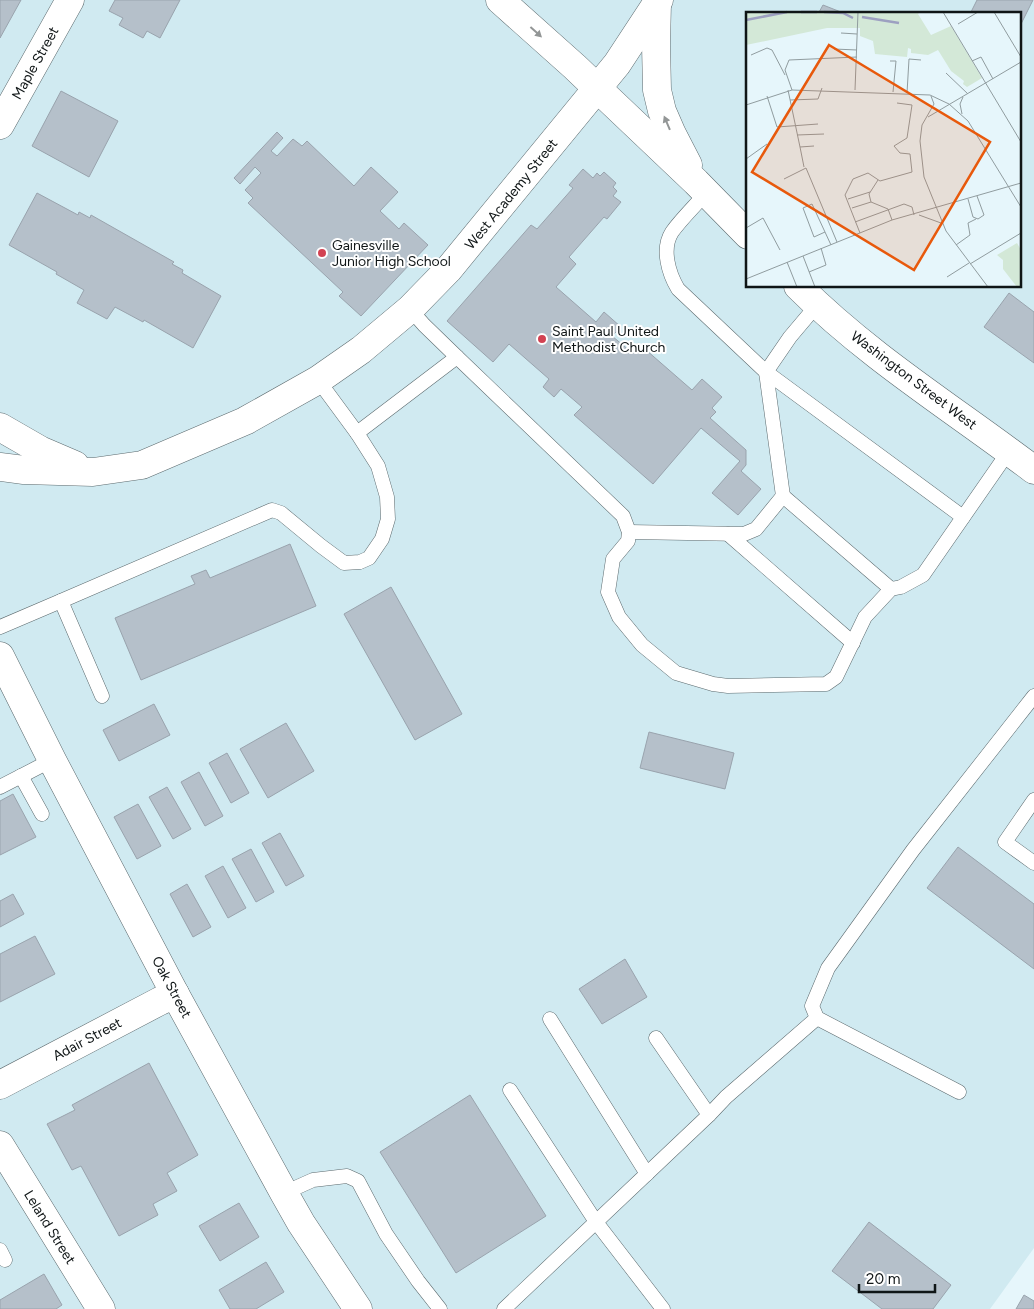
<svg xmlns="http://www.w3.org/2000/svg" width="1034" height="1309" viewBox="0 0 1034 1309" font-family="Figtree,sans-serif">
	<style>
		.built { fill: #d0eaf1; fill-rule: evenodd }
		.building { fill: #b5c0ca; stroke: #99a3ad }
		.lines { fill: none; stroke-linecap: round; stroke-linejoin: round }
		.service-casing { stroke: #5c6a6e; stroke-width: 15 }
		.minor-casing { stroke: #5c6a6e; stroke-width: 29 }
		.tertiary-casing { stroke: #5c6a6e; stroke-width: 29 }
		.service { stroke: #fff; stroke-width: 14 }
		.minor { stroke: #fff; stroke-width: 28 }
		.tertiary { stroke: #fff; stroke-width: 28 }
		.oneway { fill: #939696 }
		.poi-dot { fill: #d24252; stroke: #fff; stroke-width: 2 }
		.labels { text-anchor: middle; stroke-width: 4; stroke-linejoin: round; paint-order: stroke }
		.street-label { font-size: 14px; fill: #0f1516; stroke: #fff }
		.poi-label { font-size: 14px; fill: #0f1516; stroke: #fff; text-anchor: start }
		.inset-river { fill: none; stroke: #9da0c1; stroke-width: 2.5 }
		.inset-road { fill: none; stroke: #909c9f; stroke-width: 1 }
		.view { fill: #e8590c; fill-opacity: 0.15; stroke: #e8590c; stroke-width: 2.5 }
		.inset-edge { fill: none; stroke: #0f1516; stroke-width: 2.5 }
	</style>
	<rect width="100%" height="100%" fill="#e6f6fb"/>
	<path class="built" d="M 0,0 L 1034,0 L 1034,1248 L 990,1309 L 0,1309 ZM 748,14 L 1020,14 L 1020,286 L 748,286 Z"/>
	<g class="building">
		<path d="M 0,0 L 21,0 L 0,38 Z"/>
		<path d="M 115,0 L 180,0 L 160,38 L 147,31 L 143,38 L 119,25 L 123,18 L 109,11 Z"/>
		<path d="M 977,0 L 1033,0 L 1020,26 L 1020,14 L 970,14 Z"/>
		<path d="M 823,5 L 846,14 L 818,14 Z"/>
		<path d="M 61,91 L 118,121 L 89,177 L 32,146 Z"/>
		<path d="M 277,132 L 283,138 L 271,151 L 277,156 L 293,139 L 302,146 L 307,141 L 354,186 L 371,167 L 398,192 L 380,211 L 399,229 L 404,223 L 428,245 L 361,316 L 339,296 L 343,292 L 248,203 L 253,198 L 245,190 L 261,173 L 255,167 L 240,184 L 234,178 Z"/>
		<path d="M 583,169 L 593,178 L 597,173 L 600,176 L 604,172 L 616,183 L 613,187 L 617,191 L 613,196 L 621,202 L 607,219 L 604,217 L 569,257 L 576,264 L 556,287 L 596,322 L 604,312 L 621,327 L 612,336 L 630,351 L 638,343 L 692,390 L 702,379 L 722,397 L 712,408 L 716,412 L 710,418 L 746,450 L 746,465 L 741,471 L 761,489 L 738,515 L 712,493 L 740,461 L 701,428 L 653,484 L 574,415 L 582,407 L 561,389 L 554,397 L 543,387 L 549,379 L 509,344 L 493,362 L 447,321 L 531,225 L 537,229 L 573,188 L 569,185 Z"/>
		<path d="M 37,193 L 78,215 L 79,212 L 90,218 L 91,215 L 174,262 L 172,264 L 183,270 L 182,273 L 221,296 L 193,348 L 144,320 L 143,322 L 115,307 L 107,319 L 77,303 L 84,290 L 56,274 L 57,272 L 9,245 Z"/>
		<path d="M 1009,293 L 1034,312 L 1034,363 L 984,327 Z"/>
		<path d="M 290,544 L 316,606 L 141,680 L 115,618 L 195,584 L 191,576 L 206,570 L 210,578 Z"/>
		<path d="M 391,587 L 462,714 L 415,740 L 344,614 Z"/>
		<path d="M 154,704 L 170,735 L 119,761 L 103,730 Z"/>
		<path d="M 286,723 L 314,771 L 268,798 L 240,749 Z"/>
		<path d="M 649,732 L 734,753 L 725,789 L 640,768 Z"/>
		<path d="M 227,753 L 249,793 L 231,803 L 209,763 Z"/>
		<path d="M 199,772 L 223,816 L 205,826 L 181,782 Z"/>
		<path d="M 167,787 L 191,829 L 173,839 L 149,797 Z"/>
		<path d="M 13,794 L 36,837 L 0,855 L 0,801 Z"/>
		<path d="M 138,804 L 161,846 L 137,859 L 114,817 Z"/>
		<path d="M 280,833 L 304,876 L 286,886 L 262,843 Z"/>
		<path d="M 958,847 L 1034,904 L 1034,969 L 927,888 Z"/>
		<path d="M 251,849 L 274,892 L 256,902 L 232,859 Z"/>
		<path d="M 223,866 L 246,908 L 228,918 L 205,876 Z"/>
		<path d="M 187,884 L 211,927 L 193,937 L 170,894 Z"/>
		<path d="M 13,894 L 24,914 L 0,927 L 0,901 Z"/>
		<path d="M 35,936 L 55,974 L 0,1002 L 0,954 Z"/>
		<path d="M 625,959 L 647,997 L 602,1024 L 579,989 Z"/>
		<path d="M 149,1063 L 198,1155 L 167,1173 L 177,1191 L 153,1204 L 158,1215 L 119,1236 L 81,1166 L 72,1170 L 47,1124 L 75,1110 L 72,1105 Z"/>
		<path d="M 470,1095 L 546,1216 L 456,1273 L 380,1152 Z"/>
		<path d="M 239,1203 L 259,1237 L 220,1261 L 199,1226 Z"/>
		<path d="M 869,1222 L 951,1285 L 933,1309 L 882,1309 L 832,1271 Z"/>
		<path d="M 266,1262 L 284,1292 L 256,1309 L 230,1309 L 219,1290 Z"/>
		<path d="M 44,1274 L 62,1305 L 56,1309 L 0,1309 L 0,1300 Z"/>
		<path d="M 1024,1295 L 1034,1301 L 1034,1309 L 1016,1309 Z"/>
	</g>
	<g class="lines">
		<g class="service-casing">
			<g id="service">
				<path d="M 706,193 C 695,206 682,218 672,232 C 661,249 669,274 678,289 L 766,372 L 963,517"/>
				<path d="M 410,309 L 424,325 L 457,357"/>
				<path d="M 318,380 L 357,433"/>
				<path d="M 783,496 L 766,372 L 790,337 L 817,305"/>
				<path d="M 629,532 L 744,534 L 756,529 L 783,496 L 891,589"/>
				<path d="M 728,534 L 853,643"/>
				<path d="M 0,627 L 61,601"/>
				<path d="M 102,696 L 61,601 L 272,510 L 281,513 L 321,546 L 344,563 L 360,562 L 369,558 L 382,539 L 388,519 L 387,497 L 378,466 L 357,433 L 457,357 L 623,516 L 629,532 L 628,541 L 613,559 L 608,592 L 619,617 L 642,645 L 676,673 L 713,684 L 728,686 L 826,684 L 836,677 L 865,617 L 891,589 L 901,587 L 923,575 L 1009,451"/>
				<path d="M 21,776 L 42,814"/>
				<path d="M 0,787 L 52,760"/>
				<path d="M 1034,800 L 1005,842 L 1034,863"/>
				<path d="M 550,1019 L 647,1174"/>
				<path d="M 510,1090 L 596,1222 L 663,1309"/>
				<path d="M 959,1092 L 817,1018 L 812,1006 L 828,968 L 913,850 L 1034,696"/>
				<path d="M 709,1115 L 726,1097 L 817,1018"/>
				<path d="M 284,1193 L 313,1180 L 347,1176 L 358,1181 L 386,1234 L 418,1281 L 440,1309"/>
				<path d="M 0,1250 L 5,1260"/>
				<path d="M 504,1309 L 709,1115 L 656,1038"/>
			</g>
		</g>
		<g class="minor-casing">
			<g id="minor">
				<path d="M 500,0 L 575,67 L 597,88"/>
				<path d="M 0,125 L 70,0"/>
				<path d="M 0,1085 L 160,1001 L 175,994"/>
				<path d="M 0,1145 L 101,1309"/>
			</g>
		</g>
		<g class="tertiary-casing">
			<g id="tertiary">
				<path d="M 657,3 L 656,45 L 657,90 L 662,111 L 672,134 L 688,165"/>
				<path d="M 597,88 L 696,182 L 748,235"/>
				<path d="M 798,286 C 869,357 955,410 1034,470"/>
				<path d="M 0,427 L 40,450 L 75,465"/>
				<path d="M 0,467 L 24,470 L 93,472 L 142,465 L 245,421 L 318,380 L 361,350 L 410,309 L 448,270 L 617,64 L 659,0"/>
				<path d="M 0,656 L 52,760 L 175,994 L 284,1193 L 301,1223 L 358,1309"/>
			</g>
		</g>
		<use href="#service" class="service"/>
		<use href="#minor" class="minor"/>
		<use href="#tertiary" class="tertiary"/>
	</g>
	<defs><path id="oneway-solid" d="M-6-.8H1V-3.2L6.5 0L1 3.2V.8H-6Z" transform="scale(1.25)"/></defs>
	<g class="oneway">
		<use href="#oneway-solid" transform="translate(536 32) rotate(42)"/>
		<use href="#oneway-solid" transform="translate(667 123) rotate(-113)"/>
	</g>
	<g class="poi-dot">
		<circle cx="322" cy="253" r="5"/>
		<circle cx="542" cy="339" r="5"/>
	</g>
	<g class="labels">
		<g class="street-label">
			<text transform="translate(35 63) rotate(-61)" y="5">Maple Street</text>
			<text transform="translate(511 194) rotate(-51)" y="5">West Academy Street</text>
			<text transform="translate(914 380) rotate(37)" y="5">Washington Street West</text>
			<text transform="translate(172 987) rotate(62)" y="5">Oak Street</text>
			<text transform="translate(87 1039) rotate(-28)" y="5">Adair Street</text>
			<text transform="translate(50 1227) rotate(58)" y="5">Leland Street</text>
		</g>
		<g class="poi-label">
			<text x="332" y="250">Gainesville<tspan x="332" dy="16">Junior High School</tspan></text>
			<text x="552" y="336">Saint Paul United<tspan x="552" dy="16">Methodist Church</tspan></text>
		</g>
	</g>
	<g transform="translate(746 12)">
		<rect width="275" height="275" fill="#e6f6fb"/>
		<path d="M 0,0 L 174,0 L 172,2 L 185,23 L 205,14 L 236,66 L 221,75 L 217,72 L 218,69 L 205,59 L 192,38 L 182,43 L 165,41 L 165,37 L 162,36 L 161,45 L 129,42 L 127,29 L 114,24 L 114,16 L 81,16 L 0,33 ZM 271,231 L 275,238 L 275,275 L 271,275 L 257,257 L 257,248 L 251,243 Z" fill="#d3e8d7"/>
		<path class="inset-river" d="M 55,0 L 71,0M 78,0 L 97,1 L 107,6M 116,5 L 153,11M 0,8 L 41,0"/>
		<path class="inset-road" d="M 197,0 L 275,130M 248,0 L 275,45M 212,12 L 232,0M 95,21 L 111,22M 88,37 L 111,38M 5,43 L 21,36 L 26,38 L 39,63M 144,49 L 150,49 L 147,80M 226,49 L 235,45 L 247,67M 200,61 L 222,82M 42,78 L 54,135 L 68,134M 46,78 L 39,58 L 43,48 L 111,45M 109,78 L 112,0M 161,81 L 163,47 L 175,48M 21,84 L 31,115 L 72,112M 185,84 L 188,92 L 176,113 L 174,129 L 178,165 L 200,219 L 242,275M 44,88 L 72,87 L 76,76M 0,93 L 46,78 L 184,83 L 203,92 L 222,109 L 275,195M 216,102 L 214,92 L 217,85M 182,105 L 275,50M 51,123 L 78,122M 54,135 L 58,155M 0,147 L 21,132M 38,167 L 60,156 L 91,230M 102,187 L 124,180M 222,187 L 227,205 L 232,207 L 238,203 L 231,184M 125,190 L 142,197 L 146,208M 106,196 L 125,190 L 123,182 L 132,168M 173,203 L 195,211M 109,210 L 158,192 L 166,195 L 168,203M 0,216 L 17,206 L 34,238M 79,220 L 68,225 L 57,196 L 66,192 L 85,233M 114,221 L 99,183 L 107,167 L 122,161 L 134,169 L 166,160 L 164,142 L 154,141 L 148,134 L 161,126 L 166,93 L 151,91M 210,233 L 224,223 L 222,211 L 230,207M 57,244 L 69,275M 41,250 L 51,275M 224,252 L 275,221M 63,260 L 80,253 L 75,236M 201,265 L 223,251M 0,267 L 146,208 L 275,171"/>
		<path class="view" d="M 83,33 L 244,130 L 168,258 L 6,160 Z"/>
		<rect width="275" height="275" class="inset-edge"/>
	</g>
	<path d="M859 1284v8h76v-8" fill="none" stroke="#0f1516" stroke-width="2.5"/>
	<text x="866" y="1284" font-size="15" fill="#0f1516" stroke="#ffffff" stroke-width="4" paint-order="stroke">20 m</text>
</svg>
